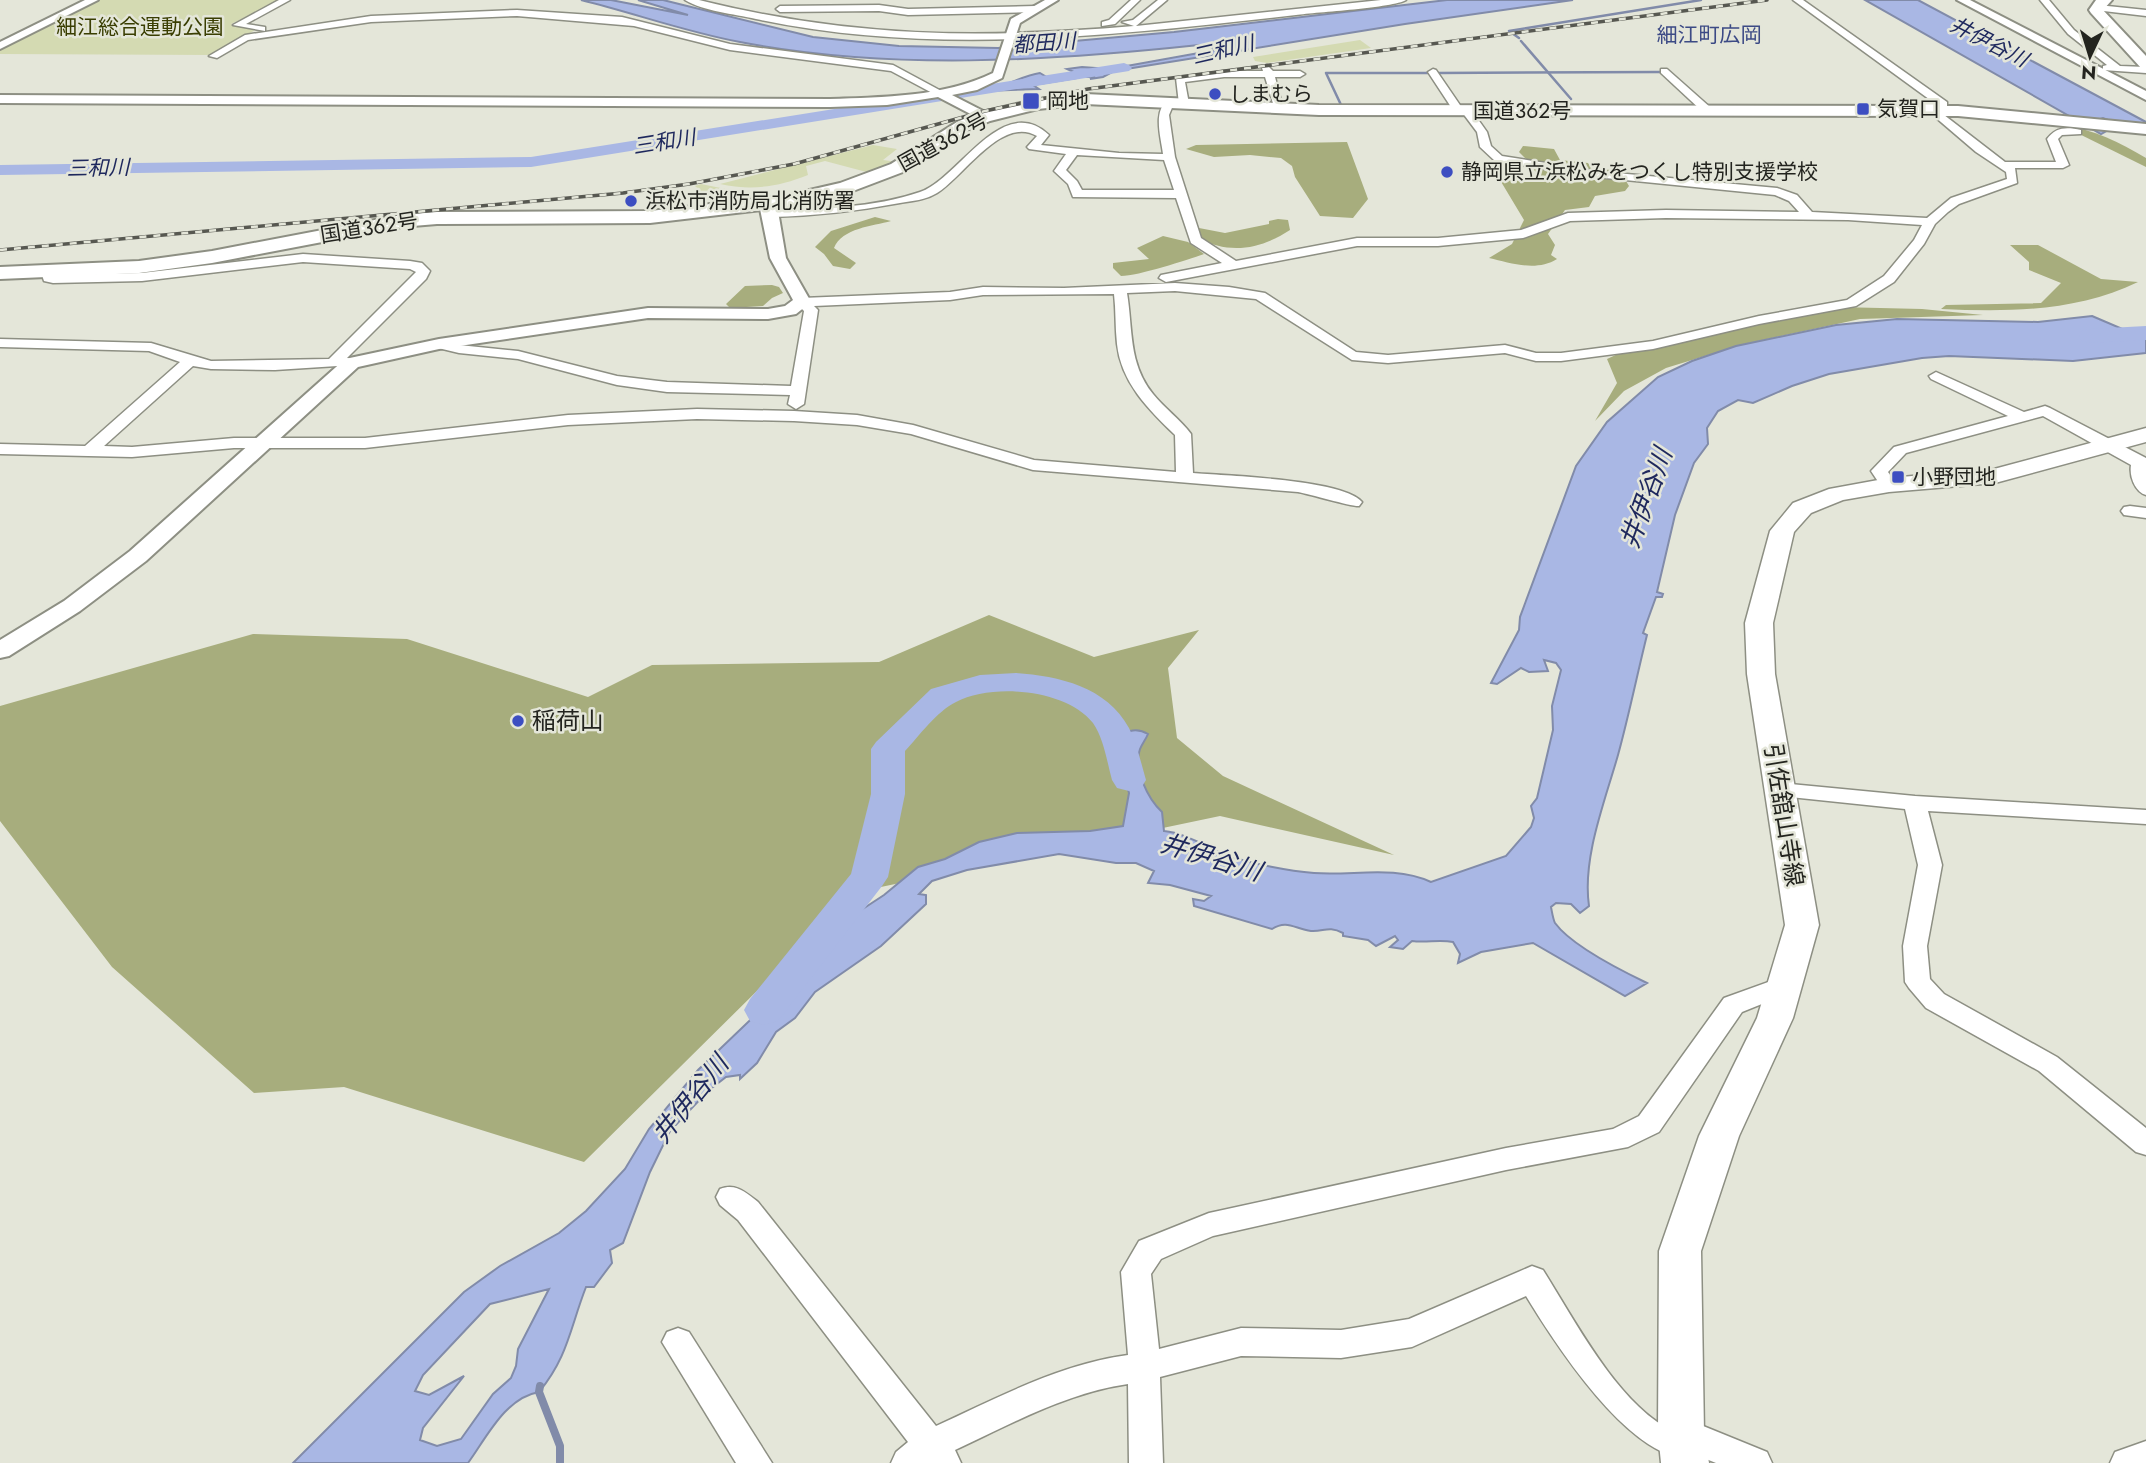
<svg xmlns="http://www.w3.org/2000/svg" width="2146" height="1463" viewBox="0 0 2146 1463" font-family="Jost,'Noto Sans JP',sans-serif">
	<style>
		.green { fill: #d4dab2 }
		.forest { fill: #a7ad7d }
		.water { fill: #a9b7e4; stroke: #818ba9; stroke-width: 2; fill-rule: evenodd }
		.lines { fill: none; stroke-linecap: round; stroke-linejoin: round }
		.stream-far1 { stroke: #818ba9; stroke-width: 2.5 }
		.stream { stroke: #818ba9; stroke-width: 8 }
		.river { fill: #a9b7e4; fill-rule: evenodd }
		.minor-casing { stroke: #8d8f83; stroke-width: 3 }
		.tertiary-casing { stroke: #8d8f83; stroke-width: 4 }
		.secondary-casing { stroke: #8d8f83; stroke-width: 3 }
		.trunk-casing { stroke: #8d8f83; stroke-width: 4 }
		.minor { fill: #fff; fill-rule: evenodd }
		.tertiary { fill: #fff; fill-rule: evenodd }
		.secondary { fill: #fff; fill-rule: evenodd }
		.trunk { fill: #fff; fill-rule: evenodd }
		.rail-casing { stroke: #575851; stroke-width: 3.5 }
		.rail { stroke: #e4e6d9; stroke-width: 2.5; stroke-dasharray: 7; stroke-linecap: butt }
		.poi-dot { fill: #3d4ec1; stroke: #e4e6d9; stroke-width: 2.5 }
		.labels { text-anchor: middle; stroke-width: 5; stroke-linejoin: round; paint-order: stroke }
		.far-park-label { font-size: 21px; fill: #3a3e02; stroke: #e4e6d9 }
		.far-neighbourhood-label { font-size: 21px; fill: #3c4a85; stroke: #e4e6d9 }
		.far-water-label { font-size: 21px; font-style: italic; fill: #1e285d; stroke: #e4e6d9 }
		.far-poi-label { font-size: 21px; fill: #23241f; stroke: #e4e6d9; text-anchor: start }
		.far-street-label { font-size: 21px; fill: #23241f; stroke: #e4e6d9 }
		.poi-label { font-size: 24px; fill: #23241f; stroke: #e4e6d9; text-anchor: start }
		.street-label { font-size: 24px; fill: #23241f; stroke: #e4e6d9 }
		.water-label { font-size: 26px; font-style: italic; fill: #1e285d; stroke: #e4e6d9 }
	</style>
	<rect width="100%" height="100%" fill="#e4e6d9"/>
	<g class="green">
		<path d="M 99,0 L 280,0 L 231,24 L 257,29 L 212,55 L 0,54 L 0,49 Z"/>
		<path d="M 1360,40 L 1371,48 L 1267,63 L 1255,61 L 1253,57 Z"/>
		<path d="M 873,145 L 897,149 L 883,160 L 898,162 L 874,174 L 825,161 L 806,166 L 808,175 C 778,187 751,191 720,184 Z"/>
		<path d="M 701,184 L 745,193 L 758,200 L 716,205 L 695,186 Z"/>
	</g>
	<g class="forest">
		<path d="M 2063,126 C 2094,129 2119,142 2146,158 L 2146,167 Z"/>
		<path d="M 1347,142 L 1368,199 L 1353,218 L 1320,216 L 1295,177 L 1292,166 L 1281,158 L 1250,155 L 1214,157 L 1186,149 L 1196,145 Z"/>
		<path d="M 1523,146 L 1554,149 L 1560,160 L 1588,163 L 1591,168 L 1620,171 L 1629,186 L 1625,191 L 1595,196 L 1589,207 L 1565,210 L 1548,234 L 1555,245 L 1551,255 L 1557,259 C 1536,272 1511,263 1489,258 L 1512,244 L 1524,220 L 1500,180 L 1541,181 L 1530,163 L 1519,152 Z"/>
		<path d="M 875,217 L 891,221 C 873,226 842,228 834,248 L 856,263 L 850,269 L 833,266 L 824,254 L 815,247 L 831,231 Z"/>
		<path d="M 1278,219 L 1288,220 L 1290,230 C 1261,249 1230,255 1198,238 L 1196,233 L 1199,228 L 1225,233 L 1269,224 L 1269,221 Z"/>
		<path d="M 1163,236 L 1188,242 L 1204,254 C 1187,260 1138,276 1121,276 L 1113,268 L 1113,263 L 1149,259 L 1137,248 Z"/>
		<path d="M 2010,245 L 2038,245 L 2101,279 L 2138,282 C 2076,312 2008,312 1941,309 L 1946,305 L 2041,303 L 2061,283 L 2029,270 L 2029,262 Z"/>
		<path d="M 772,285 L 779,287 L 783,293 L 772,298 L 763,306 L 730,308 L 726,304 L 745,286 Z"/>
		<path d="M 1838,307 L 1922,309 L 1983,315 L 1860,319 L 1744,344 L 1666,368 L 1624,391 L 1595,421 L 1617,383 L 1607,359 L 1633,347 Z"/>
		<path d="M 989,615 L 1094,657 L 1199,630 L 1168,668 L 1177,738 L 1223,776 L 1394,855 L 1220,816 L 857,892 L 584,1162 L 344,1087 L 254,1093 L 112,967 L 0,821 L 0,706 L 253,634 L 407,639 L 588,697 L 652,665 L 879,662 Z"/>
	</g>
	<g class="water">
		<path d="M 581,0 L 611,0 L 688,15 L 638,0 L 663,0 L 813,37 L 899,46 L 998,48 L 1174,32 L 1447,0 L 1573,0 L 1405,24 L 1114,71 L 1103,77 L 1090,79 L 1095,77 L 1085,77 L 1067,69 L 1082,67 L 1110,69 L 1221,49 L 1199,45 C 1048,61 891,71 740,42 C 686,32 634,13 581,0 Z"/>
		<path d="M 1865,0 L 1918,0 L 2146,122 L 2146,134 L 2103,118 L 2100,119 L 2110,129 L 2101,134 Z"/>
		<path d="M 1040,73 L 1050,79 L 1071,75 L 1077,78 L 1033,85 L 1039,89 L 984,91 C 1004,88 1020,76 1040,73 Z"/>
		<path d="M 2092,316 L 2146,339 L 2146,353 L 2073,361 L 1949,356 L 1922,358 L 1829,374 L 1792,386 L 1753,403 L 1738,400 L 1718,411 L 1707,428 L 1708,444 L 1694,463 L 1675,515 L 1657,592 L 1663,594 L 1662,597 L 1656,597 L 1643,633 L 1647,635 C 1637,675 1629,715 1618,755 C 1605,801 1582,858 1589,906 L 1580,913 L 1571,904 L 1556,903 L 1551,907 C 1552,912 1553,919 1555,923 C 1571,945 1622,971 1647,983 L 1625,996 L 1533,943 L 1481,952 L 1458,963 L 1460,954 L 1453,942 C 1439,939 1427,943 1412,941 L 1403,949 L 1390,947 L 1398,940 L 1395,936 L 1376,946 L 1368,940 L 1343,936 L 1343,933 C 1328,925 1324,932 1311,931 C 1295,929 1287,919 1272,929 L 1194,906 L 1193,899 L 1204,901 L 1211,896 L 1170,885 L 1148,883 L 1154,871 L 1136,863 L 1116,863 L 1059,854 L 967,870 L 932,881 L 919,894 L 926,895 L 926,904 L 881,946 L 815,992 L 795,1018 L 776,1032 L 757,1063 L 740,1079 L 740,1075 L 726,1077 L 708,1091 L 670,1131 L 650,1172 L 623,1243 L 610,1250 L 612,1263 L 594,1287 L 586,1287 C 570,1328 568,1357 539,1392 C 505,1398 487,1437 468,1463 L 293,1463 L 464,1292 L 500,1266 L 559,1233 L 586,1211 L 625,1169 L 649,1129 L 698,1070 L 768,1003 L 788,978 L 849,918 L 884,895 L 918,867 L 945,859 L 979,842 L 1017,833 L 1090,831 L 1123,826 L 1129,793 L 1113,740 C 1125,732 1135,726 1148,734 C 1146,739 1142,744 1140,749 C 1133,769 1148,799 1162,812 L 1164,831 C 1186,833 1208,848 1229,856 C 1253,864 1289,871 1314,873 C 1354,876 1394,865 1431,882 L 1506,856 L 1531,827 L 1534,818 L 1531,806 L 1537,798 L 1553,730 L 1552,706 L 1561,670 L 1556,663 L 1544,660 L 1548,671 L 1529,672 L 1521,668 L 1497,684 L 1491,683 L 1519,630 L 1520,617 L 1576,466 L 1607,422 L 1658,377 L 1692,361 L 1736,346 L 1836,325 L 1897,319 L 2038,322 ZM 549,1289 L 518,1349 L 516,1366 L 511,1378 L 493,1394 L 461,1439 L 437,1446 L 420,1440 L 423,1428 L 464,1376 L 429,1395 L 415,1391 L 423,1375 L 490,1304 Z"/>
	</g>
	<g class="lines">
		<g class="stream-far1">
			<path d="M 1519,38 L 1509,31 L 1701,0"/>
			<path d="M 1521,41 L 1571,99"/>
			<path d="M 1437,73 L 1661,72"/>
			<path d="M 1342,107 L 1326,73 L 1429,73"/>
		</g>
		<path class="stream" d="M 540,1386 L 539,1392 L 560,1446 L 560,1463"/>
		<g class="river">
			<path d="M 1124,63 L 1129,65 L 1132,68 L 1129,71 L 531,167 L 0,175 L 0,165 L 531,157 Z"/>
			<path d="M 2146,326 L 2146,340 L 2090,343 L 2082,341 L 2079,336 L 2082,331 L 2090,329 Z"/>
			<path d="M 1016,673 C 1059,676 1107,687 1129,728 C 1137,744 1141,763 1146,780 L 1141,788 L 1129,791 L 1117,788 L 1112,780 C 1107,762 1104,739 1093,723 C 1066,689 992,683 956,702 C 936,712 920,735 905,751 L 905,794 L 888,877 L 882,886 L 778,1021 L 764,1025 L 750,1021 L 744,1010 L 750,999 L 851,874 L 871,794 L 871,749 L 876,742 L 931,689 L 980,675 Z"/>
		</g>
		<g class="minor-casing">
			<g id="minor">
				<path d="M 279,0 L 290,0 L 246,24 L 265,27 L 265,31 L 233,25 Z"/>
				<path d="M 685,0 L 699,0 C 852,38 979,39 1134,26 L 1122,22 L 1133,20 L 1158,0 L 1167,0 L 1136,26 L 1381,0 L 1406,0 C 1393,8 1317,12 1296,15 C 1117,35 934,57 756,19 C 734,14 703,11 685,0 Z"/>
				<path d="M 1131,0 L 1140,0 L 1115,24 L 1102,26 L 1102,22 L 1109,20 Z"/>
				<path d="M 1793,0 L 1803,0 L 1947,102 L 1947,106 L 1935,108 L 2005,162 L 2056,162 L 2047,139 C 2056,127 2066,127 2081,130 L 2081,134 L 2062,135 L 2058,139 L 2069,165 L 2063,168 L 2015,168 L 2017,183 L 1959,204 L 1948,212 L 1935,224 L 1924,244 L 1894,282 L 1856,306 L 1759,324 L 1653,349 L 1561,361 L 1536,361 L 1505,353 L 1388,363 L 1352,360 L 1256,299 L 1175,291 L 1127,293 C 1133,329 1128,363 1153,394 C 1164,408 1180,419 1191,434 L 1193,473 C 1226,476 1343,479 1362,502 L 1359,506 C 1353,507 1309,494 1298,492 L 1033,470 L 911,434 L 857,425 L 794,421 L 697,419 L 568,425 L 365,448 L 234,448 L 132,457 L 0,454 L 0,444 L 85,446 L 180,362 L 149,351 L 0,347 L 0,339 L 151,343 L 211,361 L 329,359 L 416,272 L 410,269 L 303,262 L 142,281 L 53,283 L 44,281 L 41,272 L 43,269 L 53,269 L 55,275 L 142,273 L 303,254 L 410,261 L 422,263 L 430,271 L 426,279 L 347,358 L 353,359 L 355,362 L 353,365 L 275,370 L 211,369 L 193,366 L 104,446 L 132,447 L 234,438 L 365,438 L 568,415 L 697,409 L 794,411 L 857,415 L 913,425 L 1034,460 L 1176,472 L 1175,435 C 1148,409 1121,382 1117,344 C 1115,327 1116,310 1114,294 L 983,295 L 950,300 L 814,306 L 818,310 L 804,404 L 796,409 L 788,404 L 790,395 L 667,392 L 617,385 L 518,359 L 459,353 L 434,347 L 432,344 L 439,340 L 459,345 L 518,351 L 617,376 L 667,382 L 791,386 L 804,311 L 795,302 L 802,298 L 950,292 L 983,287 L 1064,288 L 1175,283 L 1229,287 L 1265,293 L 1356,352 L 1388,355 L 1505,345 L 1536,353 L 1561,353 L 1653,341 L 1759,316 L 1847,300 L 1884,276 L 1914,240 L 1922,225 L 1848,220 L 1666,218 L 1570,221 L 1523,238 L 1438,246 L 1357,246 L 1166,282 L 1159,278 L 1161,275 L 1222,263 L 1191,243 L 1176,198 L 1073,197 L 1068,184 L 1054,171 L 1066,154 L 1029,149 L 1027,147 L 1037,136 C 1002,115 964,176 937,193 C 926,200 912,201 900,203 C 857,211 815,216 771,217 L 765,213 L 771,209 C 819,209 874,208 920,192 C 959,179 1002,91 1049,135 L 1041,145 L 1119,153 L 1163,154 C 1161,138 1152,109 1169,100 L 1174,103 L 1169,115 L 1175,157 L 1201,238 L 1236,261 L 1357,238 L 1438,238 L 1521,230 L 1568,213 L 1666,210 L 1799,212 L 1789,201 L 1775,195 L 1595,177 L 1495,161 L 1480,147 L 1477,132 L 1462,112 L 1453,110 L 1428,72 L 1433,69 L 1436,70 L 1462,108 L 1470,108 L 1487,132 L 1491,146 L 1502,156 L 1595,171 L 1777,188 L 1797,195 L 1812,212 L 1927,218 L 1951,198 L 2007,179 L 2006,172 L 1976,152 L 1921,105 L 1933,102 ZM 1077,155 L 1164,160 L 1174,190 L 1082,190 L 1077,181 L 1066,170 Z"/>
				<path d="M 2040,0 L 2049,0 L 2074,30 L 2120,66 L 2146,67 L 2146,73 L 2103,70 L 2103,66 L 2107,65 L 2068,34 Z"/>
				<path d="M 879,5 L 908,9 L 1035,6 L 1039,9 L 1035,12 L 908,15 L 879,11 L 780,12 L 776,9 L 780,6 Z"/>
				<path d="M 2098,5 L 2146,10 L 2146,16 L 2095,10 Z"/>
				<path d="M 517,10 L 622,17 L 730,44 L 893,65 L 945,93 L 936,95 L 891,71 L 730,50 L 634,26 L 517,16 L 371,22 L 248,40 L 217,58 L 209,56 L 245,35 L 371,16 Z"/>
				<path d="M 1267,65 L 1273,71 L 1300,71 L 1305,74 L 1300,77 L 1275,77 L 1284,112 L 1275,110 L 1265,77 L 1224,77 L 1185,82 L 1189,104 L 1184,107 L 1179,104 L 1176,78 L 1224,71 L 1263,71 L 1262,68 Z"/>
				<path d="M 1661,69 L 1667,69 L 1711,108 L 1711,112 L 1703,112 L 1661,73 Z"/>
				<path d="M 1936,372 L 2024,412 L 2045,406 L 2050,408 L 2146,458 L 2146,495 C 2135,492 2129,476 2131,465 L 2043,416 L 1906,453 L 1888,472 L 1897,485 L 1889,490 L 1883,489 L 1871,471 L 1894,447 L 2008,416 L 1931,379 L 1929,376 Z"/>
				<path d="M 2130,506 L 2146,508 L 2146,518 L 2124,515 L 2121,511 L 2124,507 Z"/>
				<path d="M 1780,783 L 1915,796 L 2146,810 L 2146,824 L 1928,811 L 1942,865 L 1927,946 L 1930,979 L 1944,994 L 2057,1057 L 2146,1128 L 2146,1155 L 2136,1152 L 2039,1071 L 1926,1008 L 1909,988 L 1905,982 L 1903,946 L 1918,865 L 1905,809 L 1772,795 L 1769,790 L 1772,785 Z"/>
				<path d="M 1785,976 L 1794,979 L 1798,985 L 1794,991 L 1742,1012 L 1659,1132 L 1628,1147 L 1506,1170 L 1213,1236 L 1161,1259 L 1151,1274 L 1159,1349 L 1241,1328 L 1341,1330 L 1409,1319 L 1532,1266 L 1543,1270 C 1574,1319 1615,1399 1667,1428 L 1669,1422 L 1681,1417 L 1767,1452 L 1772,1463 L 1716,1463 L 1696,1455 L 1694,1459 C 1630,1463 1553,1340 1526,1296 L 1412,1347 L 1341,1358 L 1241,1356 L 1160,1377 L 1163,1463 L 1129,1463 L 1128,1384 C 1066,1393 1011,1424 955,1450 L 961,1463 L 891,1463 L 896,1452 L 908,1442 L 738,1220 L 720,1205 L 716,1197 L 720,1189 C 736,1183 745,1192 758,1202 L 936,1426 C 997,1398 1060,1364 1128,1355 L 1121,1272 L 1139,1241 L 1209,1213 L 1506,1148 L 1613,1129 L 1639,1116 L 1724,998 Z"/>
				<path d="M 678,1328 L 689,1332 L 772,1463 L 736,1463 L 662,1342 L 667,1332 Z"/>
				<path d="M 2146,1441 L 2146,1463 L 2110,1463 L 2115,1452 Z"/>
			</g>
		</g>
		<g class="tertiary-casing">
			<g id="tertiary">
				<path d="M 85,0 L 98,0 L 0,49 L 0,42 Z"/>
				<path d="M 1045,0 L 1058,0 L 1020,23 L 1002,78 L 977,90 L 952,95 L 989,114 L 991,117 L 984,121 L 938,97 L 887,105 L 830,107 L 0,103 L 0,95 L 830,99 C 884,97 943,97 993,73 L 1011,19 Z"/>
				<path d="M 1957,0 L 1970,0 L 2146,91 L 2146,100 Z"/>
				<path d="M 767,199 L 772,201 L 779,217 L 786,258 L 811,302 L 796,314 L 768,319 L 648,318 L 439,349 L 358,367 L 146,561 L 80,611 L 9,656 L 0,658 L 0,640 L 64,601 L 130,551 L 345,359 L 439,339 L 648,308 L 768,309 L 785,306 L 793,300 L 770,258 L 759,204 Z"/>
			</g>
		</g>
		<g class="secondary-casing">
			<path id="secondary" d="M 2146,428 L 2146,442 L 1995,483 L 1889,492 L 1843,500 L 1811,513 L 1794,532 L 1773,623 L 1775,674 L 1819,925 L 1793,1018 L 1739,1136 L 1701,1251 L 1704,1433 L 1709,1463 L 1661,1463 L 1658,1433 L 1659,1251 L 1699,1136 L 1757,1018 L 1785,925 L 1747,674 L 1745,623 L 1770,531 L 1793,503 L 1829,489 L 1889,478 L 1994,469 Z"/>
		</g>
		<g class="trunk-casing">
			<g id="trunk">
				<path d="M 2096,0 L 2112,0 L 2103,10 L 2146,56 L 2146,70 L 2141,68 L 2091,13 L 2089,10 Z"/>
				<path d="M 1085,94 L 1319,105 L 1958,106 L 2146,124 L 2146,134 L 1958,116 L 1319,115 L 1085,104 L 1038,109 L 990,121 L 969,130 L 903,172 L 853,191 L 788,207 L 650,223 L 437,224 L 401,227 L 212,263 L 139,273 L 0,279 L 0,267 L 139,261 L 212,251 L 401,215 L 437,212 L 650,211 L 788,195 L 840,183 L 891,164 L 957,122 L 978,113 L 1038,99 Z"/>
			</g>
		</g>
		<use href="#minor" class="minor"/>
		<use href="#tertiary" class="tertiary"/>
		<use href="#secondary" class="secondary"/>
		<use href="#trunk" class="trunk"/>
		<g class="rail-casing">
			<path id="rail" d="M 0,250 L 623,193 L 689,184 L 794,164 L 985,111 L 1088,89 L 1767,0"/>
		</g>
		<use href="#rail" class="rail"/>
	</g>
	<g class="poi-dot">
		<circle cx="1215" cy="94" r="7"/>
		<rect x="1022" y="92" width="18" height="18" rx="3.5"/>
		<rect x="1856" y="102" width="14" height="14" rx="3.5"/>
		<circle cx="1447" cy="172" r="7"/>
		<circle cx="631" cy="201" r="7"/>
		<rect x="1891" y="470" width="14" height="14" rx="3.5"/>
		<circle cx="518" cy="721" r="7"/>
	</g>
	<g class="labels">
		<g class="far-park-label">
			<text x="140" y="34">細江総合運動公園</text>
		</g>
		<g class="far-neighbourhood-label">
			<text x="1709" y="42">細江町広岡</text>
		</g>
		<g class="far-water-label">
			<text transform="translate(1989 42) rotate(27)" y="7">井伊谷川</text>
			<text transform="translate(1044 43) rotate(-4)" y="7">都田川</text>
			<text transform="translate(1223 50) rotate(-13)" y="7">三和川</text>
			<text transform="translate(664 142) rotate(-9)" y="7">三和川</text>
			<text transform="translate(98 168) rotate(-1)" y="7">三和川</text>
		</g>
		<g class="far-poi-label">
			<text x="1229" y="101">しまむら</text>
			<text x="1047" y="108">岡地</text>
			<text x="1877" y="116">気賀口</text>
			<text x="1461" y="179">静岡県立浜松みをつくし特別支援学校</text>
			<text x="645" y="208">浜松市消防局北消防署</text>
			<text x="1912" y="484">小野団地</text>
		</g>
		<g class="far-street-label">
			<text x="1522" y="118">国道362号</text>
			<text transform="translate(943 142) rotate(-29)" y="7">国道362号</text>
			<text transform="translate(369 228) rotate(-9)" y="7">国道362号</text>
		</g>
		<g class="poi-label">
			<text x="532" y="729">稲荷山</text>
		</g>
		<g class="street-label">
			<text transform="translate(1784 815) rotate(81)" y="8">引佐舘山寺線</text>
		</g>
		<g class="water-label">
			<text transform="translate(1646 498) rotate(-70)" y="9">井伊谷川</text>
			<text transform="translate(1211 857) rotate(17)" y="9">井伊谷川</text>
			<text transform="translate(690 1099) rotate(-51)" y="9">井伊谷川</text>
		</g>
	</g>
	<g transform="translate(2090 56) rotate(184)" stroke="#e4e6d9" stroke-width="5" paint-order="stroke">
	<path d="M0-5L12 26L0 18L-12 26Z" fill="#23241f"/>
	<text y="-10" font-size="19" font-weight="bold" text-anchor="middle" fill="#23241f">N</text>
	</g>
</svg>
